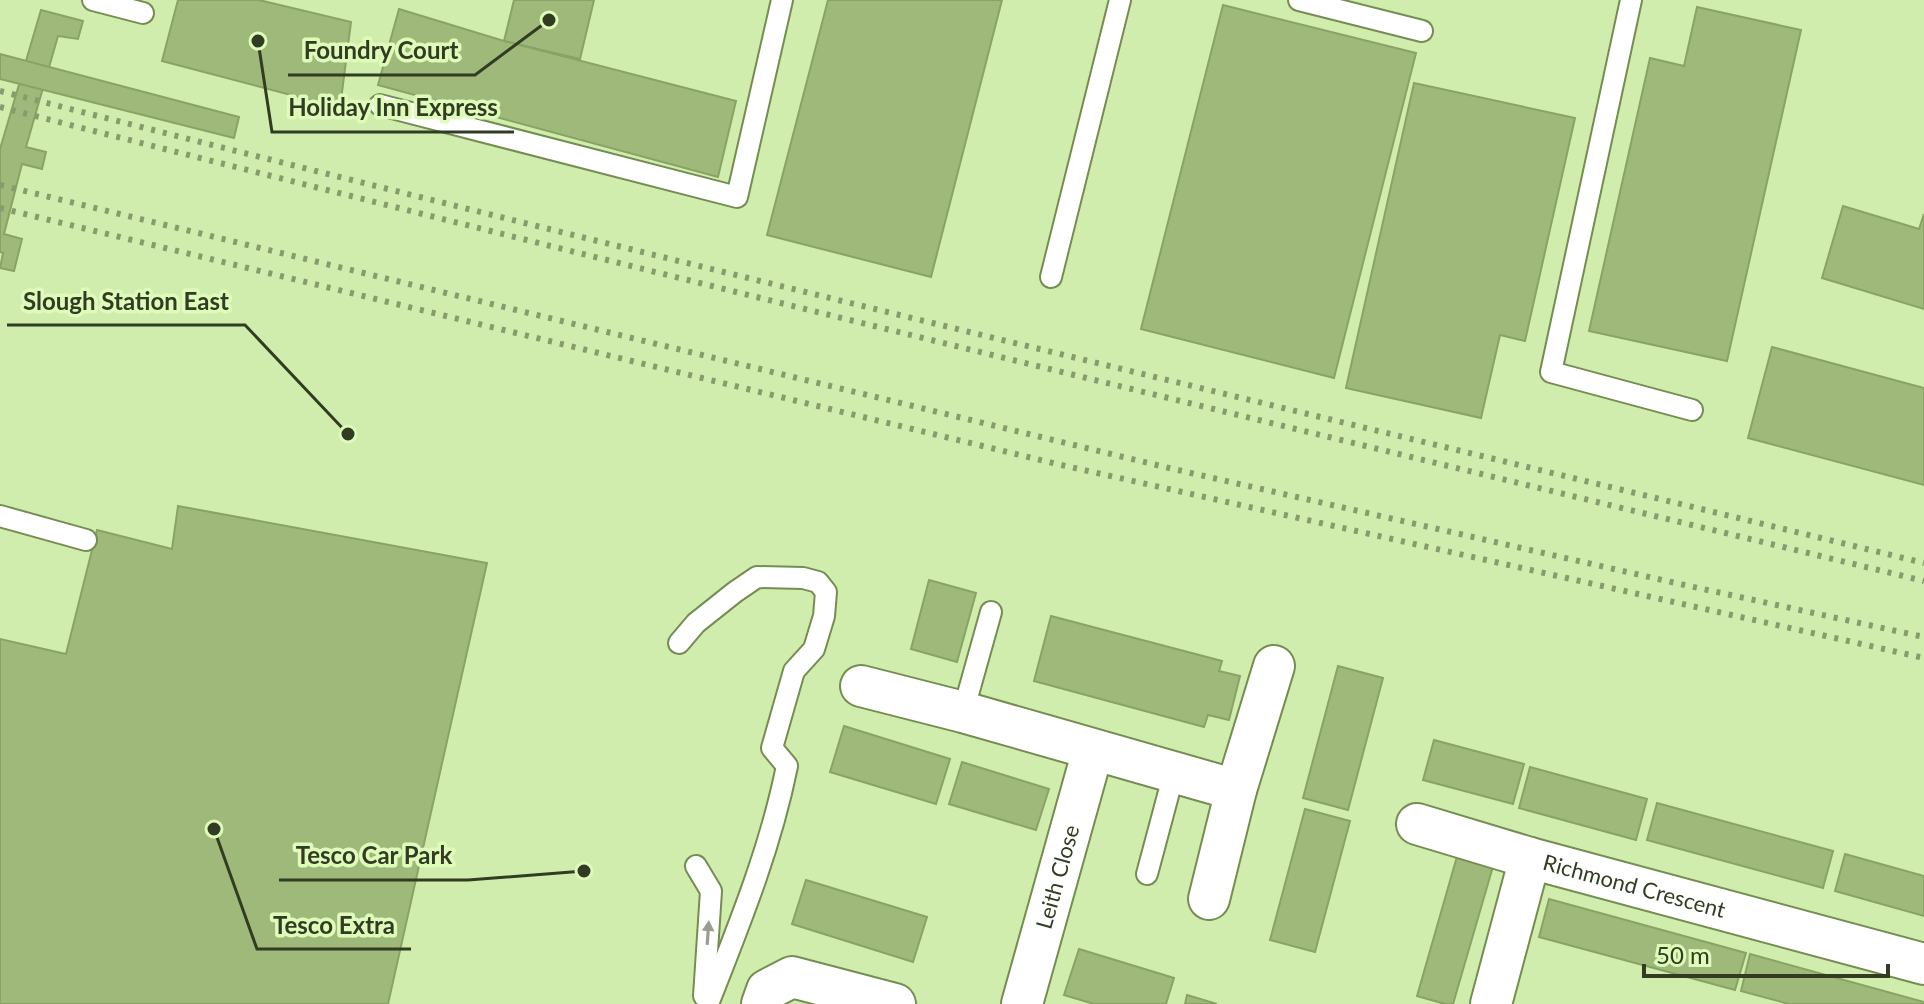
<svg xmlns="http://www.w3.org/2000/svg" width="1924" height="1004" viewBox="0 0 1924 1004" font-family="Lato,sans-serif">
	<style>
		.building { fill: #9fb97b; stroke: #89a365; stroke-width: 2 }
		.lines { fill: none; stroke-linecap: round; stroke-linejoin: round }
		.service-casing { stroke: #748d51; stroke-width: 24 }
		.minor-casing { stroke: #748d51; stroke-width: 44 }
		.service { stroke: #fff; stroke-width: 20 }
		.minor { stroke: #fff; stroke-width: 40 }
		.rail { stroke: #879b6c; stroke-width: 6; stroke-dasharray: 4 8; stroke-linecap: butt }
		.oneway { fill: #989e90 }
		.labels { text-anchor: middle; stroke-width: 7; stroke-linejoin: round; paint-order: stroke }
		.street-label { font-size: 22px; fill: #313c22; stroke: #defbba }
		.leader { fill: none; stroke: #313c22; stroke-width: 3 }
		.callout-dot { fill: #313c22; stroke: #defbba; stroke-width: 3 }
		.callout-label { font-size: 24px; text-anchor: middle; font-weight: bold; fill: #313c22; stroke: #defbba; stroke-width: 7; stroke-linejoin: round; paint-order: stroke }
	</style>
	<rect width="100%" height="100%" fill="#d1edad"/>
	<g class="building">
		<path d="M 178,0 L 259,0 L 351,22 L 340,108 L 162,61 Z"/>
		<path d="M 514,0 L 594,0 L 580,59 L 504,41 Z"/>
		<path d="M 828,0 L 1002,0 L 931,277 L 767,235 Z"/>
		<path d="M 1223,5 L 1416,53 L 1334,378 L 1141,329 Z"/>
		<path d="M 1697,7 L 1801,30 L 1727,361 L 1589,331 L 1650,58 L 1684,66 Z"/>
		<path d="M 399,9 L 504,41 L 736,101 L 718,177 L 378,85 Z"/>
		<path d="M 41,10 L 83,21 L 78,39 L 58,36 L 26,147 L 46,152 L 42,169 L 22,164 L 4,234 L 22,239 L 14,271 L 0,268 L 3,253 L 0,252 L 0,149 Z"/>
		<path d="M 0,54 L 239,117 L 234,138 L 0,79 Z"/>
		<path d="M 1414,83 L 1575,118 L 1525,341 L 1500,335 L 1481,418 L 1346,388 Z"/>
		<path d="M 1843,206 L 1919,229 L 1924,214 L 1924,309 L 1822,278 Z"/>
		<path d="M 1772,347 L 1924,388 L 1924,485 L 1748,438 Z"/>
		<path d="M 178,506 L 487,563 L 388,1004 L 0,1004 L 0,639 L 66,654 L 97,530 L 172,549 Z"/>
		<path d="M 929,580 L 976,593 L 957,662 L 911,649 Z"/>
		<path d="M 1051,616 L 1222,661 L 1219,671 L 1240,676 L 1229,720 L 1208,715 L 1204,727 L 1034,681 Z"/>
		<path d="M 1338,666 L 1383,678 L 1348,810 L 1303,798 Z"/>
		<path d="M 844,726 L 950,759 L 936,804 L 830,772 Z"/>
		<path d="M 1434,740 L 1524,764 L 1513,804 L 1423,780 Z"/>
		<path d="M 962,762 L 1049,789 L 1036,830 L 949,804 Z"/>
		<path d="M 1530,767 L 1647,799 L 1636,840 L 1519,808 Z"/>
		<path d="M 1657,803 L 1833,851 L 1823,888 L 1647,840 Z"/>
		<path d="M 1305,809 L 1350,821 L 1315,952 L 1270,940 Z"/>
		<path d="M 1458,853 L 1494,863 L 1453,1004 L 1445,1004 L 1417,996 Z"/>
		<path d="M 1845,854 L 1924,876 L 1924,916 L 1835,891 Z"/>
		<path d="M 806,880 L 927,917 L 913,962 L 792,924 Z"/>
		<path d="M 1549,899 L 1746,953 L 1735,990 L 1539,937 Z"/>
		<path d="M 1079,949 L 1174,978 L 1166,1004 L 1094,1004 L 1064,995 Z"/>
		<path d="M 1750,954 L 1924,1002 L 1924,1004 L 1789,1004 L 1741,991 Z"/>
		<path d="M 1187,995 L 1217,1004 L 1185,1004 Z"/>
	</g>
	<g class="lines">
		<g class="service-casing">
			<g id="service">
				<path d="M 93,0 L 143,13"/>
				<path d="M 1299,0 L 1422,31"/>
				<path d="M 1631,0 L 1551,372 L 1692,410"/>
				<path d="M 380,105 L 737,197 L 782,0"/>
				<path d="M 1051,277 L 1120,0"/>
				<path d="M 0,516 L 86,540"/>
				<path d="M 679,643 L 696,623 L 735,592 L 757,577 L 803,578 L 818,582 L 826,592 L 824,616 L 814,649 L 794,671 L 772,748 L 787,766 C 770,850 739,925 708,1004"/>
				<path d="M 963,712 L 991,612"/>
				<path d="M 696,866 L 711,891 L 704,996"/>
				<path d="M 1147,874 L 1174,773"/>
			</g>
		</g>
		<g class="minor-casing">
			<g id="minor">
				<path d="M 861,686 L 963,712 L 1236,790"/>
				<path id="s1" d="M 1417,824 L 1530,858 L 1924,964"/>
				<path d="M 1209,899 L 1236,790 L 1274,666"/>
				<path d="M 762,1004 L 767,990 L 792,977 L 895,1004"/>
				<path id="s2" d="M 1022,1004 L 1093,750"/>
				<path d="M 1491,1004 L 1530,858"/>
			</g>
		</g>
		<use href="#service" class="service"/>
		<use href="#minor" class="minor"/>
		<g class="rail">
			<path d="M 0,91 C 640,255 1282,407 1924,563"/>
			<path d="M 0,107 C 640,271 1282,426 1924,581"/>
			<path d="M 0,185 L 1169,468 L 1680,584 L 1924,637"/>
			<path d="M 0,208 L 1057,464 L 1924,658"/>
		</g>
	</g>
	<defs><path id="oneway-solid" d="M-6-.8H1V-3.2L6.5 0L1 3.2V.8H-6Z" transform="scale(2)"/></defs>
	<use class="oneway" href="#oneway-solid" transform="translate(708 933) rotate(-86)"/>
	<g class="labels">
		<g class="street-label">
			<text dy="8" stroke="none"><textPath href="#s2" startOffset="132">Leith Close</textPath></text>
			<text dy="8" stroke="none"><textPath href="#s1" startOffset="226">Richmond Crescent</textPath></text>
		</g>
	</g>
	<path class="leader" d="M549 20L475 75H288M258 41L272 132H514M348 434L245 325H7M584 871L468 880H279M214 829L257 949H411"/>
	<g class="callout-dot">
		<circle cx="549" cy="20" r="8"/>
		<circle cx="258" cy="41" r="8"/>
		<circle cx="348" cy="434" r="8"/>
		<circle cx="584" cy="871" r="8"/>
		<circle cx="214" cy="829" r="8"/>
	</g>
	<g class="callout-label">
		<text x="381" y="59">Foundry Court</text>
		<text x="393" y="116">Holiday Inn Express</text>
		<text x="126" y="310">Slough Station East</text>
		<text x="374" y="864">Tesco Car Park</text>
		<text x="334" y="934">Tesco Extra</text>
	</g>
	<path d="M1644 964v12h244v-12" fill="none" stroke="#313c22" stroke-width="4"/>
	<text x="1656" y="964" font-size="24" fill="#313c22" stroke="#defbba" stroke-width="6" paint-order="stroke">50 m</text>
</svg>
